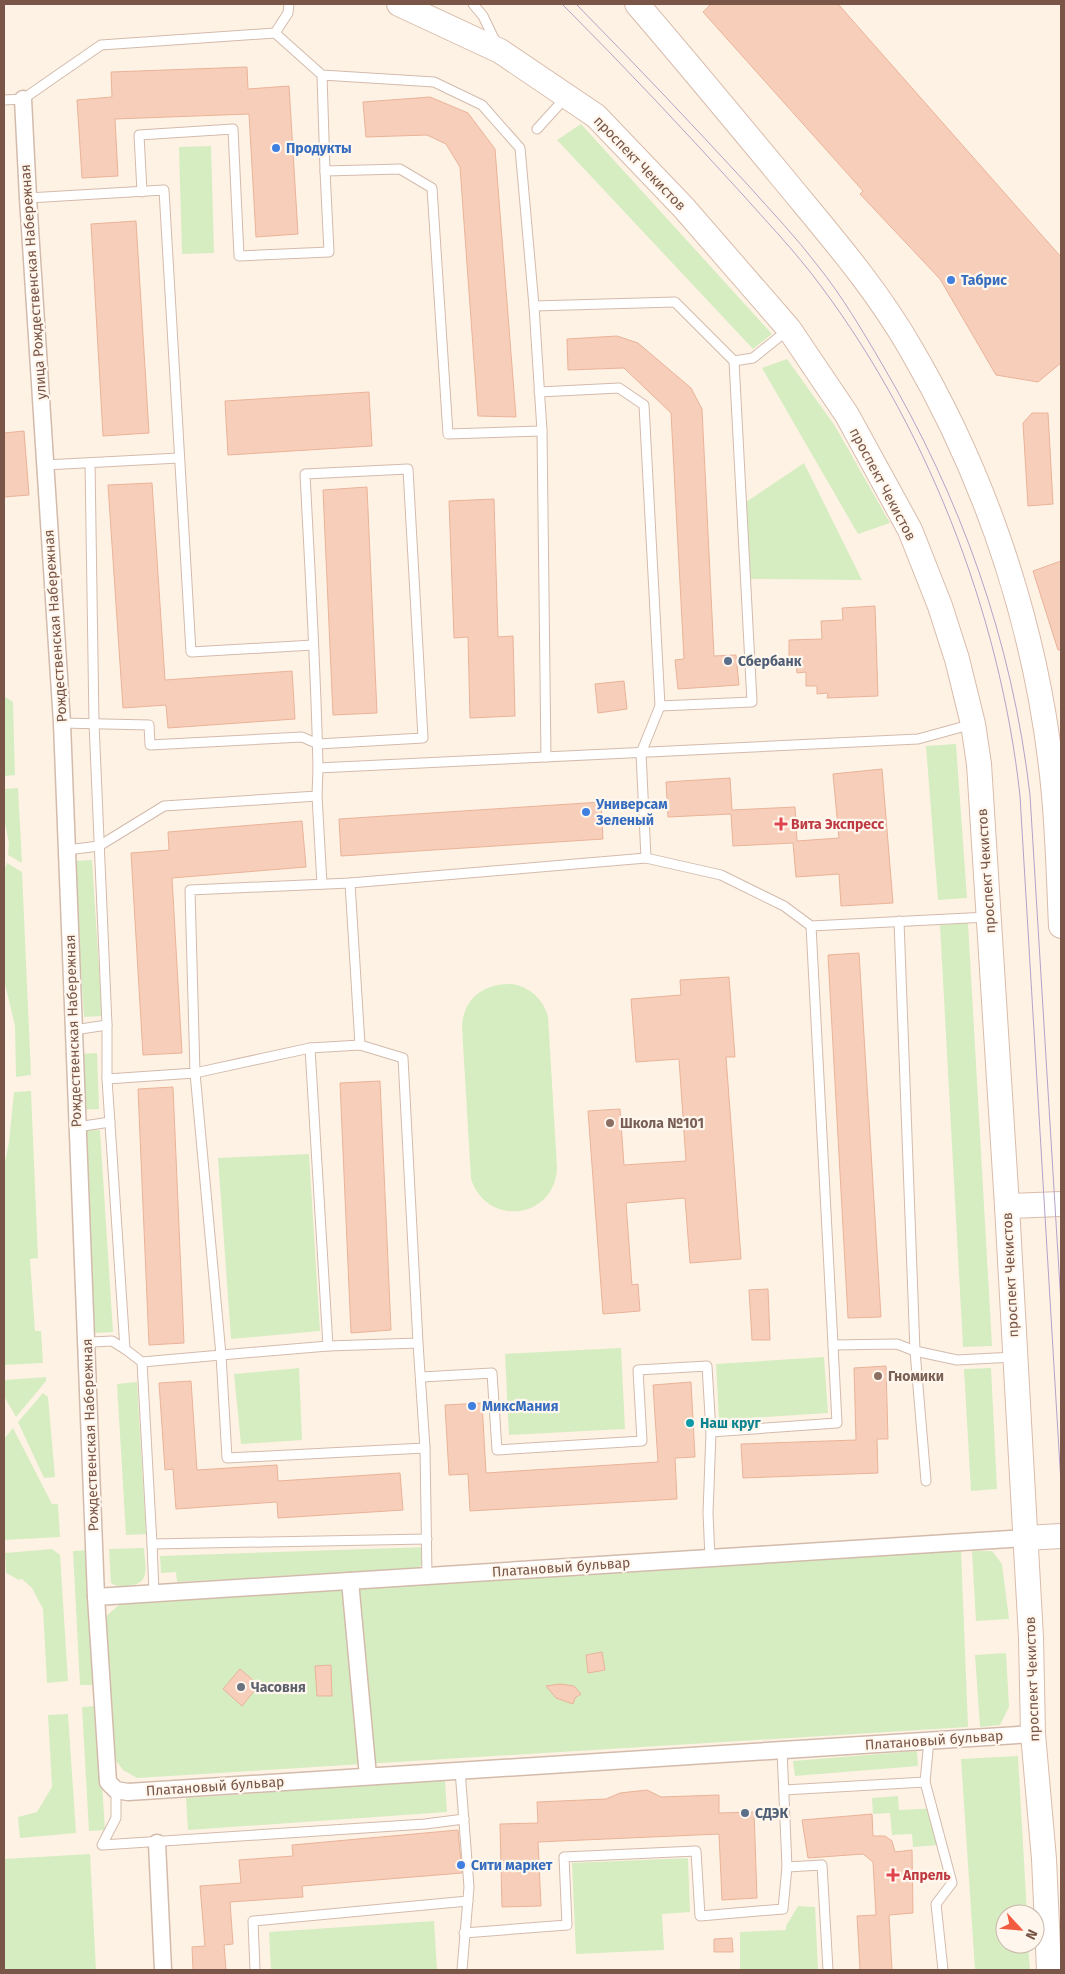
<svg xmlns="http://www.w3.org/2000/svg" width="1065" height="1974" viewBox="0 0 1065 1974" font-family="'Fira Sans',sans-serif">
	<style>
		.green { fill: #d6edc1 }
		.building { fill: #f6ceba; stroke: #eab399 }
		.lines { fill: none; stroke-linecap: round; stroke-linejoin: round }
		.service-casing { stroke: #d3bbac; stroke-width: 11 }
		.minor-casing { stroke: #d3bbac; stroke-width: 19 }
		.secondary-casing { stroke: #d9bcab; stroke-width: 26 }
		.service { stroke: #fff; stroke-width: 9 }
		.minor { stroke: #fff; stroke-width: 16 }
		.secondary { stroke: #fff; stroke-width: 24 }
		.tram { stroke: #b4a2c9; stroke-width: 1 }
		.shop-dot { fill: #3f7fe0; stroke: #fff7ed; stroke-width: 2 }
		.service-dot { fill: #5c6f8a; stroke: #fff7ed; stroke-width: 2 }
		.health-dot { fill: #e0444e; stroke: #fff7ed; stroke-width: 2 }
		.education-dot { fill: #8d6e63; stroke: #fff7ed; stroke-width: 2 }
		.culture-dot { fill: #0f9aa8; stroke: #fff7ed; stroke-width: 2 }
		.worship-dot { fill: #6b7280; stroke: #fff7ed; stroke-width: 2 }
		.labels { text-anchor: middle; stroke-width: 4.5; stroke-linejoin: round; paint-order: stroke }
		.shop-label { font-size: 14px; font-weight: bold; fill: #366cbe; stroke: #fff7ed; text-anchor: start }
		.street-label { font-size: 14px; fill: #795647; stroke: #fff7ed }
		.service-label { font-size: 14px; font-weight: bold; fill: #4e5e75; stroke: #fff7ed; text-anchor: start }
		.health-label { font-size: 14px; font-weight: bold; fill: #be3a42; stroke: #fff7ed; text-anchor: start }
		.education-label { font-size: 14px; font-weight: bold; fill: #785e54; stroke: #fff7ed; text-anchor: start }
		.culture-label { font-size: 14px; font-weight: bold; fill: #0d838f; stroke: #fff7ed; text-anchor: start }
		.worship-label { font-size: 14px; font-weight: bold; fill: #5b616d; stroke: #fff7ed; text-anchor: start }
	</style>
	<rect width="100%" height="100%" fill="#fef2e5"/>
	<g class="green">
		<path d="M 581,124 L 772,334 L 753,349 L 557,140 Z"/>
		<path d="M 211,146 L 214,253 L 182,254 L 179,147 Z"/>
		<path d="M 787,359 L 835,426 L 890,523 L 858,534 L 762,368 Z"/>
		<path d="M 804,463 L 862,580 L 751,579 L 746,502 Z"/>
		<path d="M 4,696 L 13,702 L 15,775 L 4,776 Z"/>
		<path d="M 956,744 L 967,898 L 938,900 L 926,746 Z"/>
		<path d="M 18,788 L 22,863 L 8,855 L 9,843 L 4,818 L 4,789 Z"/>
		<path d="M 92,860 L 102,1016 L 84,1017 L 74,861 Z"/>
		<path d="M 7,863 L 22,872 L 31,1075 L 16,1077 L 15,1026 L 4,980 L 4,871 Z"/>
		<path d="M 968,923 L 992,1346 L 963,1347 L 940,925 Z"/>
		<path d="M 512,984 C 530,987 542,998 548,1016 L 557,1168 C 555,1219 487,1228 471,1179 L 462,1027 C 463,998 484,983 512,984 Z"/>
		<path d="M 97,1053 L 99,1109 L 79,1110 L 77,1054 Z"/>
		<path d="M 31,1091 L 38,1258 L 30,1259 L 35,1331 L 41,1331 L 43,1363 L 4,1365 L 4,1168 L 9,1142 L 14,1092 Z"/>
		<path d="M 100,1130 L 113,1332 L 93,1333 L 80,1131 Z"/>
		<path d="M 309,1154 L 320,1331 L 231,1339 L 218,1158 Z"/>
		<path d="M 621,1348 L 625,1429 L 509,1435 L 505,1354 Z"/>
		<path d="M 824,1357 L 828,1413 L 719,1420 L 716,1364 Z"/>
		<path d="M 299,1368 L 302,1440 L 241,1444 L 234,1374 Z"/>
		<path d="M 991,1368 L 997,1489 L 971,1491 L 964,1369 Z"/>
		<path d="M 46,1377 L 46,1381 L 16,1417 L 4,1396 L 4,1380 Z"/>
		<path d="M 137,1382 L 146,1534 L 126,1535 L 117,1384 Z"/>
		<path d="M 43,1393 L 48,1397 L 55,1477 L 44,1478 L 18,1422 Z"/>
		<path d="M 13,1428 L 52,1504 L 58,1504 L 60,1537 L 4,1540 L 4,1439 Z"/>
		<path d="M 427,1547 L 427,1560 L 418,1568 L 177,1582 L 176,1572 L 161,1573 L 160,1556 Z"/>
		<path d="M 144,1548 C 145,1567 152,1585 126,1586 C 120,1586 116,1587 111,1583 L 109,1549 Z"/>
		<path d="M 52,1549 L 60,1555 L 68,1681 L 47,1683 L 43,1609 L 32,1588 L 22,1579 L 19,1580 L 6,1573 L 5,1553 Z"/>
		<path d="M 89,1550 L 96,1685 L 80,1685 L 73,1551 Z"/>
		<path d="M 961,1550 L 968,1727 L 137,1778 L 123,1770 L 114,1758 L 104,1618 L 120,1604 Z"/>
		<path d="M 972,1551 L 992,1551 L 1002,1564 L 1009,1619 L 976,1621 Z"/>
		<path d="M 1006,1653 L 1009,1707 L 1000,1725 L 980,1727 L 975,1655 Z"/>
		<path d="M 97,1706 L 105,1830 L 89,1831 L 82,1707 Z"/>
		<path d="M 68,1714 L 76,1833 L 20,1838 L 18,1817 L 37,1812 L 52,1787 L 48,1715 Z"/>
		<path d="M 917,1751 L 918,1766 L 795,1776 L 793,1761 Z"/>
		<path d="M 1018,1756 L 1027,1914 L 1005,1914 L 1005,1944 L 1028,1944 L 1030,1970 L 975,1970 L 961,1759 Z"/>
		<path d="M 445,1780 L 447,1812 L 188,1830 L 186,1798 Z"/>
		<path d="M 898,1796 L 899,1810 L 938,1808 L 940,1845 L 913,1847 L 912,1834 L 892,1835 L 890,1813 L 873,1814 L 872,1798 Z"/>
		<path d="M 90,1854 L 96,1970 L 4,1970 L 4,1859 Z"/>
		<path d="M 688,1858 L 690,1912 L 662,1914 L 664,1950 L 576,1954 L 572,1863 Z"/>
		<path d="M 798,1906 L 815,1907 L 818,1970 L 740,1970 L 740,1932 L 786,1930 L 786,1926 Z"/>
		<path d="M 434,1921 L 437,1970 L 271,1970 L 269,1932 Z"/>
	</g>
	<g class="building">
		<path d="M 711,4 L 838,4 L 1061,257 L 1061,363 L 1038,382 L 996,375 L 940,279 L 860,194 L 863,191 L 703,12 Z"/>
		<path d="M 247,67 L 248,89 L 289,86 L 298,234 L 256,237 L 249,114 L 115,119 L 118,176 L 82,178 L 77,100 L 112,97 L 111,72 Z"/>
		<path d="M 430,97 L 468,113 L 495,149 L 516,417 L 478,416 L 460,167 L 446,144 L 427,135 L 366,137 L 363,102 Z"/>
		<path d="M 136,221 L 149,433 L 103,436 L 91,224 Z"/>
		<path d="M 617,336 L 638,343 L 691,388 L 702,409 L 714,656 L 736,655 L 739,685 L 678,689 L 675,660 L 684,659 L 671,413 L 624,368 L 568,370 L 567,339 Z"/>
		<path d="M 369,392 L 372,446 L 228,455 L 225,401 Z"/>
		<path d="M 1032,413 L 1048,413 L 1053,504 L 1028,506 L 1023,423 Z"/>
		<path d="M 24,431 L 29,495 L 4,497 L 4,433 Z"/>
		<path d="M 152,483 L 165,680 L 292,671 L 295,719 L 168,728 L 166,705 L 123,708 L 108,485 Z"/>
		<path d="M 367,487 L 377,713 L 333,715 L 323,490 Z"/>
		<path d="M 494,499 L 498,637 L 513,636 L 515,716 L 470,718 L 468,637 L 454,638 L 449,501 Z"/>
		<path d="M 1061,561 L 1061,650 L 1058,650 L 1033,571 Z"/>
		<path d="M 875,606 L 878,696 L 827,698 L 828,693 L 817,694 L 817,686 L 806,686 L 806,672 L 797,673 L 796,661 L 789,662 L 789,640 L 822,639 L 821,621 L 843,620 L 842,608 Z"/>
		<path d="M 624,681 L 627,709 L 598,713 L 595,684 Z"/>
		<path d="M 882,769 L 893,903 L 841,906 L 839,874 L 796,877 L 793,843 L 733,846 L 731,814 L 668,817 L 666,782 L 730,778 L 732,810 L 795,807 L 797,841 L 839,838 L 833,774 Z"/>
		<path d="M 601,802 L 603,839 L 341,856 L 339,819 Z"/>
		<path d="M 302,821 L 306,867 L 172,878 L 182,1053 L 143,1055 L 131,853 L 169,850 L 168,832 Z"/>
		<path d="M 859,953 L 881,1317 L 848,1318 L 828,955 Z"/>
		<path d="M 729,977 L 735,1057 L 726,1057 L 741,1259 L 690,1263 L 685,1198 L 626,1203 L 632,1285 L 638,1284 L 640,1311 L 603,1314 L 588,1111 L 620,1109 L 624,1165 L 686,1161 L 679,1059 L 636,1062 L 631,999 L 681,995 L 680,980 Z"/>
		<path d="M 380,1081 L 391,1330 L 351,1333 L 340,1083 Z"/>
		<path d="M 173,1087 L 184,1343 L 149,1345 L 138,1089 Z"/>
		<path d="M 768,1289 L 770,1340 L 752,1340 L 749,1290 Z"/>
		<path d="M 886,1366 L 888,1439 L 877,1439 L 878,1473 L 743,1478 L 741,1444 L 856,1440 L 854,1368 Z"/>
		<path d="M 191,1381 L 197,1470 L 277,1465 L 278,1481 L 400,1473 L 403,1510 L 278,1518 L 277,1502 L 176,1509 L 173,1469 L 165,1470 L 159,1383 Z"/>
		<path d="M 691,1382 L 695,1457 L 675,1458 L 677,1499 L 470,1511 L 468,1474 L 449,1475 L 445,1405 L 482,1403 L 486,1473 L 658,1462 L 653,1385 Z"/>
		<path d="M 602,1652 L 605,1670 L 588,1673 L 586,1655 Z"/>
		<path d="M 331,1665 L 332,1696 L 317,1696 L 315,1666 Z"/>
		<path d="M 240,1669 L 259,1685 L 242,1706 L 223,1689 Z"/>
		<path d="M 560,1684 L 574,1686 L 581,1694 L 575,1698 L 573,1704 L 556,1698 L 546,1686 Z"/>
		<path d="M 647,1790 L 661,1797 L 719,1795 L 719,1813 L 754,1812 L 757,1898 L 722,1900 L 719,1834 L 538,1842 L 541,1906 L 502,1907 L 500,1824 L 538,1823 L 537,1802 L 606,1799 L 620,1793 Z"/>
		<path d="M 872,1814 L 873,1836 L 885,1836 L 892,1841 L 895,1852 L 912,1850 L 913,1913 L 889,1915 L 892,1970 L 860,1970 L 857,1916 L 876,1915 L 873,1862 L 863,1854 L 808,1858 L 802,1820 Z"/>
		<path d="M 458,1830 L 462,1873 L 302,1886 L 303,1897 L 230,1902 L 233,1944 L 224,1945 L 226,1970 L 193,1970 L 192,1947 L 205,1946 L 200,1886 L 241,1883 L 239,1860 L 293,1856 L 292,1845 Z"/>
		<path d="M 732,1938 L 733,1952 L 714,1952 L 714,1939 Z"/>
	</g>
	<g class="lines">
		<g class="service-casing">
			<g id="service">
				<path d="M 473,4 L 483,16 L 497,45"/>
				<path d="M 275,33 L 322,75 L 434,82 L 482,105 L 520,148 L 534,306 L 542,431 L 448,434 L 432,188 L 400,169 L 325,171 L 322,75"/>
				<path d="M 4,100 L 23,99 L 101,45 L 275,33 L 288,13 L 289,4"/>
				<path d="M 537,129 L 567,96"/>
				<path d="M 142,192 L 139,135 L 233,129 L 239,256 L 329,252 L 325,171"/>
				<path d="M 28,198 L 164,190 L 191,652 L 313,645"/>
				<path d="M 534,306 L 675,302 L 734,361 L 752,702 L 660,706"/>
				<path d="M 734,361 L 753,358 L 789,329"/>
				<path d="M 539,392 L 619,388 L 644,405 L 660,706 L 641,753 L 646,858 L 721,875 L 784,906 L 811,926 L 988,917"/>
				<path d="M 542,431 L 546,757"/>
				<path d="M 90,463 L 94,723 L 107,1025 L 107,1079 L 125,1349 L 142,1362 L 152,1544 L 427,1539"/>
				<path d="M 45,465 L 179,458"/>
				<path d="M 62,723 L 149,725 L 150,745 L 302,737 L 318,744 L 423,738 L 408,469 L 305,474 C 310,572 316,670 318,768"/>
				<path d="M 317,796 L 322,884"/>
				<path d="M 67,850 L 99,846 L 164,806 L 317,796 L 318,768 L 918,739 L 973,724"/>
				<path d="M 350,883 L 360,1045"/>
				<path d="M 899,921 L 915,1351 L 926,1481"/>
				<path d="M 811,926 L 833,1345 L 897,1344 L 915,1351 L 957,1360 L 1014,1357"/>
				<path d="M 74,1030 L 107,1025"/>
				<path d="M 310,1048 L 328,1346"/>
				<path d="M 107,1079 L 195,1073 L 190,890 L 350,883 L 646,858"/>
				<path d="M 77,1127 L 110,1122"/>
				<path d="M 418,1343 L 328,1346 L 221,1355 L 195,1073 L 310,1048 L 360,1045 L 403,1058 L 418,1343 L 425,1448 L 427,1576"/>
				<path d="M 87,1350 L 93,1342 L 112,1341 L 125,1349"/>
				<path d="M 142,1362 L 221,1355 L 227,1458 L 425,1448"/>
				<path d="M 422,1377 L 492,1373 L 497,1450 L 642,1441 L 638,1370 L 707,1366 L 711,1432"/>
				<path d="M 152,1544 L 154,1592"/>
				<path d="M 710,1558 L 708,1513 L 711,1432 L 837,1423 L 833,1345"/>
				<path d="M 929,1740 L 925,1782 L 952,1883 L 936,1904 L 943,1970"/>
				<path d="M 460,1770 L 469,1887 L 462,1970"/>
				<path d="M 116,1790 L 116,1818 L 102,1845 L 425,1824 L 464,1819"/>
				<path d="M 784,1790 L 925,1782"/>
				<path d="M 787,1867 L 822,1865 L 828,1970"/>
				<path d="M 464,1933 L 567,1925 L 564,1857 L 696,1851 L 700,1916 L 783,1909 L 787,1867 L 782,1750"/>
				<path d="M 255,1970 L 253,1921 L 468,1901"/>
			</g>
		</g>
		<g class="minor-casing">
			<g id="minor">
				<path d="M 23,99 L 28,198 L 62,723 L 96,1597 L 108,1782 L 116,1790 L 128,1792 L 1033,1734"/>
				<path d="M 350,1581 L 368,1776"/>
				<path d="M 96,1597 L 1026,1538"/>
				<path d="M 157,1843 L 163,1970"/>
			</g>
		</g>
		<g class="secondary-casing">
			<g id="secondary">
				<path d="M 399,4 L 500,51 L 596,116 L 684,208 L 789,329 L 847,415 L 910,530 L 940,606 L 957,659 L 973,724 L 979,764 L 1007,1206 L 1031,1638 L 1033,1734 L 1044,1859 L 1049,1970"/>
				<path d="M 637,4 C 686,61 734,119 782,177 C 827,232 875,286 911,349 C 990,484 1040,639 1054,795 C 1058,839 1059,883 1061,926"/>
				<path d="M 1007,1206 L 1061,1204"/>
				<path d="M 1026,1538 L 1061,1536"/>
			</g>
		</g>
		<use href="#service" class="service"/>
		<use href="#minor" class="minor"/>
		<use href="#secondary" class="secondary"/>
		<g class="tram">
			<path d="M 562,4 C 624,66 684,130 743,195 C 766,221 790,246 811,273 C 925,420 1000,612 1020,796 L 1061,1484"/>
			<path d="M 576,4 C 634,63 691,123 747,184 C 771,211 796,237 818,266 C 842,296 862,330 882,364 C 961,498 1012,640 1030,795 L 1061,1304"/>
		</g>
	</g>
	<g class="shop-dot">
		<circle cx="276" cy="148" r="5"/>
		<circle cx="951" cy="280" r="5"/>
		<circle cx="586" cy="812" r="5"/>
		<circle cx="472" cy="1406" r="5"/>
		<circle cx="461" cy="1865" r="5"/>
	</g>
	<g class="service-dot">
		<circle cx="728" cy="661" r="5"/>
		<circle cx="745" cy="1813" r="5"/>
	</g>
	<g class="health-dot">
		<path d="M778.5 816.5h5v5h5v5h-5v5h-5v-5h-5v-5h5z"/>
		<path d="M890.5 1867.5h5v5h5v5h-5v5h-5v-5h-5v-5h5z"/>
	</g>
	<g class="education-dot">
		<circle cx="610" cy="1123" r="5"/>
		<circle cx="878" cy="1376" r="5"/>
	</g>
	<circle class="culture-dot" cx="690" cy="1423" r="5"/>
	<circle class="worship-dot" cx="241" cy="1687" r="5"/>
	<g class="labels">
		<g class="shop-label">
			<text x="286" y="153">Продукты</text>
			<text x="961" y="285">Табрис</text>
			<text x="596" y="809">Универсам<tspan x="596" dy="16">Зеленый</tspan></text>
			<text x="482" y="1411">МиксМания</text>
			<text x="471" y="1870">Сити маркет</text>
		</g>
		<g class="street-label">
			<text transform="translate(640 163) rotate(46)" y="5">проспект Чекистов</text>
			<text transform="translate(33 282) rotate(-94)" y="5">улица Рождественская Набережная</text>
			<text transform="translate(883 484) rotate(62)" y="5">проспект Чекистов</text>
			<text transform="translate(55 626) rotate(-94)" y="5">Рождественская Набережная</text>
			<text transform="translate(986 871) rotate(-94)" y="5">проспект Чекистов</text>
			<text transform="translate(73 1031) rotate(-92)" y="5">Рождественская Набережная</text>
			<text transform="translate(1010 1275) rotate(-93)" y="5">проспект Чекистов</text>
			<text transform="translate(90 1435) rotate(-92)" y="5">Рождественская Набережная</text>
			<text transform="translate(561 1567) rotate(-4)" y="5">Платановый бульвар</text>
			<text transform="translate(1032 1679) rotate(-92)" y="5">проспект Чекистов</text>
			<text transform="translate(934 1740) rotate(-4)" y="5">Платановый бульвар</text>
			<text transform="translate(215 1786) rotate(-4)" y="5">Платановый бульвар</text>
		</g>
		<g class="service-label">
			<text x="738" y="666">Сбербанк</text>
			<text x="755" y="1818">СДЭК</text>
		</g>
		<g class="health-label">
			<text x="791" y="829">Вита Экспресс</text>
			<text x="903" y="1880">Апрель</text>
		</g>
		<g class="education-label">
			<text x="620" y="1128">Школа №101</text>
			<text x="888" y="1381">Гномики</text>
		</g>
		<g class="culture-label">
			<text x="700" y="1428">Наш круг</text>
		</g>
		<g class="worship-label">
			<text x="251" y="1692">Часовня</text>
		</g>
	</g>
	<rect width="1065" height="1974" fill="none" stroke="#795647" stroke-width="10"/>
	<g transform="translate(1020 1929) rotate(116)"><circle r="24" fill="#fff7ed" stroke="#c9b7ab"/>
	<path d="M0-4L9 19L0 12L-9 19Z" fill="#f15c40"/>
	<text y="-8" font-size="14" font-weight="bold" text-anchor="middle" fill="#795647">N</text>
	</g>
</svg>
